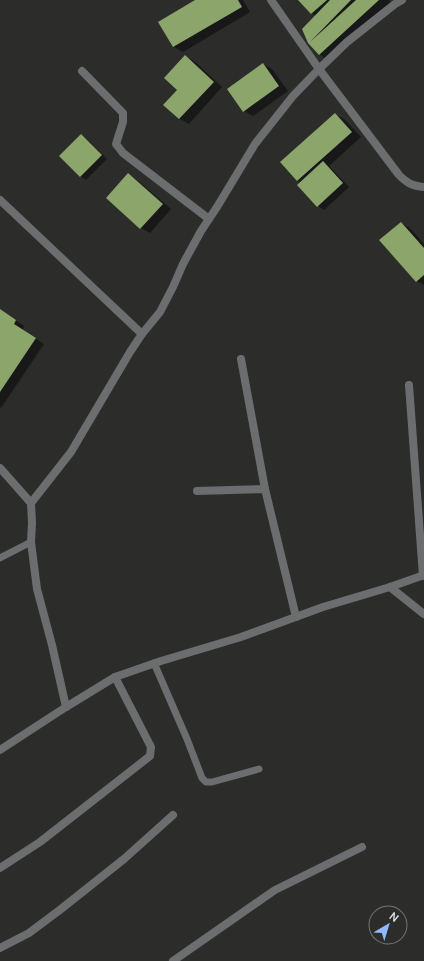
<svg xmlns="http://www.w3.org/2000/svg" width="424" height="961" viewBox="0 0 424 961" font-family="Manrope,sans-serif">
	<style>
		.shadow { fill: #0007 }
		.building { fill: #8ba56b }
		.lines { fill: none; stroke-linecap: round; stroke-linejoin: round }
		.service { stroke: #6c6d6e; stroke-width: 7 }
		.minor { stroke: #6c6d6e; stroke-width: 8 }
	</style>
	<rect width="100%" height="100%" fill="#2c2d2b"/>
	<g class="shadow">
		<path d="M 197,0 L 243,0 L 250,12 L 183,52 L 174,47 L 160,22 Z"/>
		<path d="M 300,0 L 389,0 L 391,2 L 328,60 L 319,54 L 309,43 L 316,16 L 312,13 Z"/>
		<path d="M 185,56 L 194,61 L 222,87 L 189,124 L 180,119 L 165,105 L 178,90 Z"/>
		<path d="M 263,64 L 272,69 L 288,91 L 253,116 L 244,111 Z"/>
		<path d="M 335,114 L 344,119 L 361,137 L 329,166 L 349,187 L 324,210 L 318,206 L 299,185 L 301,183 L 298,181 L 281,162 Z"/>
		<path d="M 81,135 L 87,139 L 107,159 L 86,180 L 80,176 Z"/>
		<path d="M 128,175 L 137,180 L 171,209 L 150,233 L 141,228 L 107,198 Z"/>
		<path d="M 401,223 L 410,228 L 424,244 L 424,285 L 417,281 Z"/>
		<path d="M 0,310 L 24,326 L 23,330 L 44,344 L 1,408 L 0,407 Z"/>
	</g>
	<g class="building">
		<path d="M 195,0 L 238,0 L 242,7 L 173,47 L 158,22 Z"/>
		<path d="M 298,0 L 327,0 L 311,14 Z"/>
		<path d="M 330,0 L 351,0 L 310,42 L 356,0 L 379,0 L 319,55 L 308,43 L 302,29 Z"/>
		<path d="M 185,55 L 214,82 L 179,119 L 163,105 L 177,90 L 164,78 Z"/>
		<path d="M 263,63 L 279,86 L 243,112 L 227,89 Z"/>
		<path d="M 335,113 L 352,132 L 297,181 L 280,162 Z"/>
		<path d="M 81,134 L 102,155 L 80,177 L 59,156 Z"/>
		<path d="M 323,161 L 343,183 L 317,207 L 297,185 Z"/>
		<path d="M 128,173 L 163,204 L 140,229 L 106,198 Z"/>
		<path d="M 401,222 L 424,248 L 424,275 L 416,282 L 379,240 Z"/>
		<path d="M 0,309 L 16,320 L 14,324 L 36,338 L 0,392 Z"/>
	</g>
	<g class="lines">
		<g class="service">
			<path d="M 0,558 L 31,542"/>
			<path d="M 154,663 L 187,739 L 202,778 L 206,782 L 212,782 L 259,769"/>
		</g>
		<g class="minor">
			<path d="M 271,0 L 319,69 L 399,175 C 407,183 412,186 424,187"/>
			<path d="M 82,71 L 123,113 L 123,122 L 116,144 L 123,153 L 209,219"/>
			<path d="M 0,200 L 142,334"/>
			<path d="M 241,359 L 265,489"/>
			<path d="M 409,385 L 423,576"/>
			<path d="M 0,468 L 31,503"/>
			<path d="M 197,491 L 265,489 L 296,617"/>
			<path d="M 390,587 L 424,614"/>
			<path d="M 66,707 L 52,645 L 37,589 L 31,542 L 32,523 L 31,503 L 71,452 L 130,352 L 142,334 L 160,312 L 173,287 L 183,264 L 201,231 L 217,207 L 255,144 L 293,96 L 319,69 L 347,42 L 395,4 L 402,0"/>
			<path d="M 0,750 L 66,707 L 115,677 L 161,661 L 241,637 L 323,607 L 390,587 L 424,575"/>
			<path d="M 0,868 L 40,842 L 150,756 L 151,747 L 115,677"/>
			<path d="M 0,948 L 29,933 L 61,909 L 124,859 L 173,815"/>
			<path d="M 173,961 L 275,890 L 362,847"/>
		</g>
	</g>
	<g transform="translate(388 925) rotate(38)"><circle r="19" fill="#2c2d2b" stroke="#747573"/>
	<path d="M0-3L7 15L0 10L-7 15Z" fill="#8fb8fd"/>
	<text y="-6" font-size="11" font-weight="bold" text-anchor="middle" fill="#dfe0df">N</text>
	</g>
</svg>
